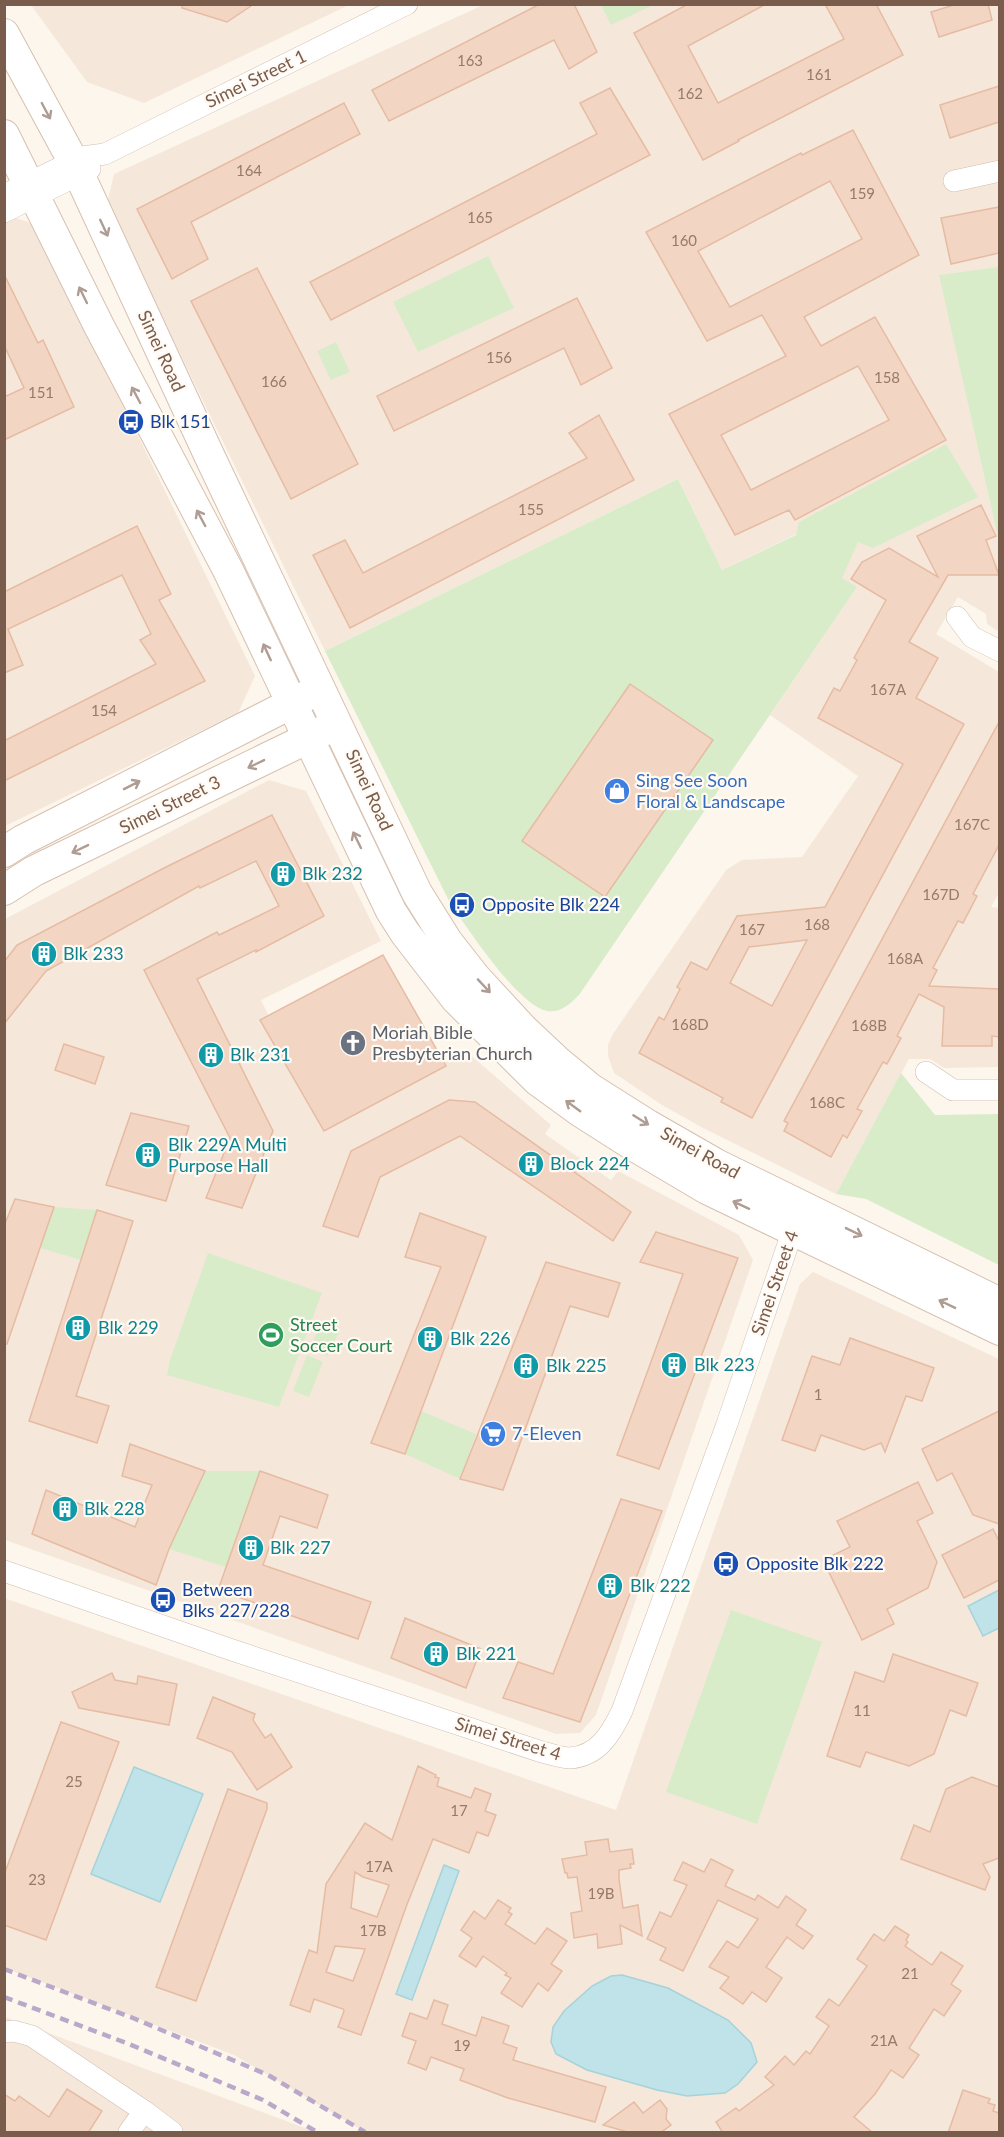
<svg xmlns="http://www.w3.org/2000/svg" width="1004" height="2137" viewBox="0 0 1004 2137" font-family="Lato,sans-serif">
	<style>
		.residential { fill: #f5e8da }
		.green { fill: #d8ecc9 }
		.water { fill: #bfe3e8; stroke: #a5d3da; stroke-width: 1.5 }
		.building { fill: #f3d5c3; stroke: #e6bba3; stroke-width: 1.5; fill-rule: evenodd }
		.lines { fill: none; stroke-linecap: round; stroke-linejoin: round }
		.minor-casing { stroke: #d1beb0; stroke-width: 22 }
		.secondary-casing { stroke: #d6c0b0; stroke-width: 32 }
		.minor { stroke: #fff; stroke-width: 21 }
		.secondary { stroke: #fff; stroke-width: 30 }
		.rail { stroke: #b9a8c9; stroke-width: 4.5; stroke-dasharray: 9 6; stroke-linecap: butt }
		.oneway { stroke: #af9d94 }
		.labels { text-anchor: middle; stroke-width: 4.5; stroke-linejoin: round; paint-order: stroke }
		.number-label { font-size: 15px; fill: #987a6a }
		.street-label { font-size: 18px; fill: #7a5c4d; stroke: #fffaf3 }
		.transit-label { font-size: 18px; fill: #164399; stroke: #fffaf3; text-anchor: start }
		.shop-label { font-size: 18px; fill: #366cbe; stroke: #fffaf3; text-anchor: start }
		.culture-label { font-size: 18px; fill: #0d838f; stroke: #fffaf3; text-anchor: start }
		.worship-label { font-size: 18px; fill: #5b616d; stroke: #fffaf3; text-anchor: start }
		.leisure-label { font-size: 18px; fill: #27864d; stroke: #fffaf3; text-anchor: start }
	</style>
	<rect width="100%" height="100%" fill="#fdf6ec"/>
	<g class="residential">
		<path d="M 31,5 L 349,5 L 144,103 L 87,82 Z"/>
		<path d="M 483,5 L 999,5 L 999,632 L 987,624 L 986,614 L 958,597 L 936,634 L 999,672 L 1000,891 L 991,907 L 999,908 L 999,1067 L 944,1068 L 930,1059 L 909,1059 L 836,1194 L 703,1128 L 662,1105 L 614,1073 L 608,1056 L 608,1045 L 613,1034 L 726,870 L 742,860 L 802,857 L 858,776 L 770,715 L 857,587 L 833,573 L 811,527 L 722,570 L 678,479 L 325,651 L 107,204 L 114,174 Z"/>
		<path d="M 12,217 L 35,224 L 255,676 L 238,713 L 5,826 L 4,220 Z"/>
		<path d="M 269,780 L 306,791 L 381,941 L 261,1000 L 320,1122 L 467,1052 L 551,1125 L 545,1134 L 611,1180 L 618,1171 L 739,1235 L 753,1260 L 596,1715 L 580,1733 L 556,1734 L 5,1540 L 5,919 Z"/>
		<path d="M 813,1272 L 999,1359 L 999,2132 L 365,2132 L 234,2055 L 5,1968 L 4,1598 L 616,1810 L 800,1284 Z"/>
		<path d="M 5,2017 L 316,2132 L 5,2132 Z"/>
	</g>
	<g class="green">
		<path d="M 601,5 L 653,5 L 611,25 Z"/>
		<path d="M 488,256 L 514,308 L 418,352 L 393,302 Z"/>
		<path d="M 999,267 L 1000,267 L 999,541 L 939,275 Z"/>
		<path d="M 336,342 L 350,372 L 331,380 L 317,351 Z"/>
		<path d="M 946,444 L 978,497 L 873,548 L 858,542 L 842,578 L 857,587 L 579,995 C 570,1004 561,1013 547,1011 C 519,1007 465,925 449,901 L 325,651 L 678,479 L 722,570 L 796,535 L 799,522 Z"/>
		<path d="M 901,1073 L 935,1115 L 999,1114 L 999,1265 L 866,1199 L 836,1194 Z"/>
		<path d="M 54,1207 L 97,1210 L 81,1260 L 40,1248 Z"/>
		<path d="M 208,1253 L 322,1293 L 279,1407 L 167,1375 L 170,1360 Z"/>
		<path d="M 320,1324 L 339,1332 L 327,1356 L 310,1349 Z"/>
		<path d="M 307,1355 L 323,1362 L 309,1397 L 293,1391 Z"/>
		<path d="M 421,1411 L 476,1434 L 460,1479 L 405,1454 Z"/>
		<path d="M 205,1471 L 260,1471 L 226,1567 L 169,1549 Z"/>
		<path d="M 731,1610 L 822,1642 L 757,1824 L 666,1792 Z"/>
	</g>
	<g class="water">
		<path d="M 999,1590 L 999,1628 L 983,1636 L 968,1606 Z"/>
		<path d="M 134,1767 L 203,1794 L 160,1902 L 91,1874 Z"/>
		<path d="M 444,1865 L 459,1871 L 412,2000 L 396,1994 Z"/>
		<path d="M 622,1975 L 668,1988 L 728,2020 L 751,2043 L 757,2062 L 738,2084 L 725,2093 L 687,2096 L 657,2090 L 587,2070 L 556,2054 L 551,2042 L 553,2027 L 564,2011 L 592,1986 L 611,1976 Z"/>
	</g>
	<g class="building">
		<path d="M 182,4 L 254,4 L 227,22 L 182,8 Z"/>
		<path d="M 540,4 L 574,4 L 597,52 L 569,69 L 554,40 L 389,121 L 372,90 Z"/>
		<path d="M 688,4 L 766,4 L 688,46 L 718,103 L 844,39 L 825,4 L 876,4 L 903,55 L 738,140 L 739,141 L 703,160 L 634,33 Z"/>
		<path d="M 957,4 L 988,4 L 992,20 L 939,37 L 931,12 Z"/>
		<path d="M 999,86 L 999,122 L 950,138 L 940,105 Z"/>
		<path d="M 610,88 L 650,155 L 331,320 L 310,282 L 597,134 L 580,103 Z"/>
		<path d="M 344,103 L 360,134 L 191,222 L 208,259 L 172,279 L 137,209 Z"/>
		<path d="M 853,130 L 919,255 L 804,317 L 821,346 L 875,317 L 946,440 L 795,520 L 789,510 L 735,535 L 669,414 L 786,356 L 762,315 L 707,341 L 646,232 L 801,153 L 802,155 ZM 830,181 L 862,239 L 730,307 L 698,251 ZM 858,366 L 889,420 L 751,490 L 721,435 Z"/>
		<path d="M 999,207 L 999,253 L 951,264 L 941,218 Z"/>
		<path d="M 257,268 L 358,464 L 291,499 L 191,301 Z"/>
		<path d="M 4,274 L 38,343 L 43,340 L 74,407 L 4,440 L 4,397 L 24,388 L 4,345 Z"/>
		<path d="M 577,298 L 612,368 L 581,385 L 564,348 L 394,431 L 377,396 Z"/>
		<path d="M 599,415 L 634,480 L 350,628 L 313,555 L 345,540 L 363,573 L 587,458 L 569,433 Z"/>
		<path d="M 981,505 L 996,536 L 986,540 L 999,575 L 948,575 L 909,642 L 938,658 L 916,698 L 964,724 L 752,1118 L 721,1102 L 723,1098 L 639,1053 L 659,1017 L 664,1020 L 680,989 L 677,987 L 691,962 L 707,970 L 737,916 L 825,907 L 903,764 L 818,718 L 834,688 L 840,691 L 857,660 L 854,658 L 886,600 L 851,579 L 862,562 L 889,548 L 938,577 L 917,536 ZM 807,940 L 772,1006 L 730,983 L 749,947 Z"/>
		<path d="M 137,526 L 171,594 L 159,600 L 205,681 L 4,781 L 4,741 L 156,664 L 140,640 L 151,634 L 122,575 L 8,629 L 23,665 L 4,673 L 4,592 Z"/>
		<path d="M 630,684 L 713,740 L 605,897 L 522,841 Z"/>
		<path d="M 999,722 L 999,845 L 973,894 L 977,896 L 963,923 L 958,921 L 933,968 L 937,970 L 929,986 L 999,989 L 999,1037 L 992,1036 L 992,1046 L 942,1046 L 944,1007 L 919,994 L 897,1036 L 901,1038 L 887,1064 L 883,1062 L 857,1109 L 862,1111 L 847,1138 L 843,1135 L 831,1157 L 784,1131 L 788,1123 L 784,1121 Z"/>
		<path d="M 272,815 L 324,916 L 256,952 L 256,950 L 197,979 L 273,1131 L 242,1208 L 206,1198 L 230,1138 L 144,970 L 217,932 L 219,935 L 279,906 L 256,861 L 200,888 L 199,886 L 46,971 L 4,1024 L 4,962 L 17,945 L 166,867 Z"/>
		<path d="M 383,955 L 446,1066 L 324,1131 L 260,1020 Z"/>
		<path d="M 64,1044 L 104,1057 L 95,1084 L 55,1070 Z"/>
		<path d="M 449,1100 L 475,1102 L 631,1212 L 613,1241 L 460,1136 L 380,1177 L 358,1237 L 323,1226 L 351,1151 Z"/>
		<path d="M 131,1113 L 189,1126 L 166,1201 L 106,1185 Z"/>
		<path d="M 15,1199 L 54,1207 L 7,1344 L 4,1344 L 4,1226 Z"/>
		<path d="M 97,1210 L 133,1221 L 76,1396 L 109,1406 L 97,1443 L 29,1421 Z"/>
		<path d="M 420,1213 L 486,1237 L 405,1454 L 371,1443 L 441,1267 L 405,1257 Z"/>
		<path d="M 656,1232 L 738,1258 L 659,1469 L 617,1455 L 683,1274 L 640,1262 Z"/>
		<path d="M 546,1262 L 620,1283 L 608,1317 L 570,1306 L 503,1490 L 460,1479 Z"/>
		<path d="M 850,1338 L 934,1368 L 922,1401 L 906,1396 L 885,1452 L 881,1443 L 864,1450 L 821,1435 L 815,1451 L 782,1440 L 812,1356 L 840,1365 Z"/>
		<path d="M 999,1411 L 999,1524 L 973,1515 L 952,1473 L 937,1481 L 922,1449 Z"/>
		<path d="M 130,1444 L 205,1471 L 169,1549 L 156,1585 L 32,1534 L 46,1490 L 135,1527 L 152,1485 L 122,1476 Z"/>
		<path d="M 260,1471 L 328,1495 L 317,1528 L 280,1516 L 263,1565 L 371,1602 L 358,1639 L 218,1590 Z"/>
		<path d="M 918,1482 L 933,1513 L 917,1521 L 937,1562 L 928,1588 L 887,1609 L 894,1624 L 862,1640 L 823,1560 L 850,1547 L 837,1521 Z"/>
		<path d="M 621,1499 L 662,1511 L 580,1722 L 503,1698 L 518,1662 L 553,1674 Z"/>
		<path d="M 993,1529 L 999,1541 L 999,1580 L 964,1598 L 942,1555 Z"/>
		<path d="M 405,1618 L 481,1649 L 466,1688 L 391,1658 Z"/>
		<path d="M 893,1654 L 978,1683 L 966,1716 L 950,1710 L 934,1754 L 909,1766 L 866,1752 L 860,1767 L 827,1756 L 855,1672 L 884,1682 Z"/>
		<path d="M 112,1673 L 115,1680 L 137,1684 L 138,1676 L 177,1684 L 169,1725 L 79,1708 L 72,1692 Z"/>
		<path d="M 213,1697 L 255,1714 L 253,1720 L 265,1738 L 271,1734 L 292,1767 L 257,1790 L 232,1752 L 197,1738 Z"/>
		<path d="M 61,1722 L 119,1742 L 46,1940 L 4,1925 L 4,1875 Z"/>
		<path d="M 418,1766 L 436,1775 L 435,1777 L 439,1778 L 437,1786 L 471,1798 L 475,1788 L 491,1794 L 485,1811 L 496,1815 L 488,1836 L 477,1832 L 469,1853 L 433,1839 L 406,1907 L 361,2035 L 338,2027 L 344,2011 L 343,2009 L 314,1999 L 310,2012 L 290,2005 L 309,1950 L 317,1953 L 326,1884 L 365,1823 L 392,1840 ZM 355,1872 L 363,1877 L 389,1885 L 377,1917 L 351,1908 ZM 335,1946 L 365,1949 L 353,1981 L 326,1972 Z"/>
		<path d="M 972,1777 L 999,1787 L 999,1858 L 983,1864 L 990,1877 L 985,1890 L 901,1859 L 914,1825 L 930,1832 L 946,1789 Z"/>
		<path d="M 228,1789 L 267,1803 L 267,1809 L 196,2001 L 156,1987 Z"/>
		<path d="M 608,1839 L 610,1852 L 632,1849 L 634,1864 L 630,1864 L 631,1868 L 619,1870 L 619,1879 L 623,1908 L 638,1905 L 642,1936 L 620,1925 L 622,1944 L 598,1948 L 597,1934 L 574,1938 L 571,1913 L 582,1911 L 577,1877 L 568,1878 L 567,1873 L 565,1873 L 562,1859 L 587,1855 L 585,1842 Z"/>
		<path d="M 711,1859 L 733,1870 L 725,1886 L 755,1900 L 758,1895 L 778,1908 L 786,1896 L 806,1910 L 796,1925 L 813,1936 L 803,1949 L 787,1937 L 766,1967 L 782,1978 L 766,2002 L 752,1992 L 743,2004 L 720,1988 L 729,1977 L 709,1967 L 727,1941 L 738,1948 L 758,1919 L 718,1900 L 683,1971 L 660,1960 L 666,1948 L 647,1939 L 660,1912 L 671,1917 L 687,1885 L 674,1880 L 683,1862 L 704,1872 Z"/>
		<path d="M 498,1900 L 511,1908 L 508,1912 L 512,1914 L 505,1924 L 535,1944 L 547,1928 L 567,1941 L 551,1964 L 562,1971 L 548,1991 L 538,1983 L 522,2007 L 501,1993 L 511,1978 L 505,1975 L 507,1973 L 483,1956 L 476,1967 L 459,1956 L 472,1938 L 461,1930 L 474,1911 L 485,1919 Z"/>
		<path d="M 895,1926 L 909,1935 L 906,1940 L 908,1942 L 905,1946 L 932,1965 L 941,1952 L 963,1966 L 951,1984 L 961,1991 L 944,2016 L 934,2009 L 909,2048 L 919,2055 L 903,2078 L 891,2070 L 875,2094 L 854,2117 L 873,2133 L 723,2133 L 716,2122 L 736,2108 L 739,2111 L 774,2085 L 765,2077 L 785,2056 L 794,2065 L 806,2051 L 810,2054 L 829,2026 L 816,2017 L 829,1999 L 839,2006 L 867,1966 L 857,1959 L 874,1934 L 884,1941 Z"/>
		<path d="M 434,2000 L 448,2005 L 442,2024 L 476,2036 L 482,2017 L 509,2026 L 503,2043 L 517,2048 L 513,2060 L 606,2087 L 595,2122 L 508,2098 L 460,2080 L 464,2069 L 431,2057 L 426,2070 L 408,2063 L 416,2041 L 402,2036 L 410,2013 L 427,2019 Z"/>
		<path d="M 67,2089 L 102,2111 L 88,2133 L 4,2133 L 4,2094 L 15,2101 L 19,2096 L 49,2117 Z"/>
		<path d="M 963,2090 L 990,2099 L 988,2103 L 995,2105 L 993,2111 L 999,2113 L 999,2133 L 948,2133 Z"/>
		<path d="M 660,2100 L 667,2109 L 666,2119 L 671,2125 L 660,2133 L 631,2133 L 603,2125 L 634,2102 L 643,2113 Z"/>
	</g>
	<g class="lines">
		<g class="minor-casing">
			<g id="minor">
				<path d="M 954,181 L 1000,171"/>
				<path d="M 4,195 L 82,157 L 105,154 L 407,4"/>
				<path d="M 4,212 L 90,169"/>
				<path d="M 957,617 L 972,637 L 1000,651"/>
				<path d="M 926,1072 L 953,1090 L 1000,1090"/>
				<path d="M 4,1571 L 232,1650 L 542,1752 C 550,1754 562,1758 570,1758 C 598,1756 611,1734 622,1711 L 727,1424 L 797,1218"/>
				<path d="M 4,2032 L 14,2031 L 32,2036 L 144,2111 L 172,2132"/>
				<path d="M 129,2132 L 144,2111"/>
			</g>
		</g>
		<g class="secondary-casing">
			<g id="secondary">
				<path d="M 4,34 L 73,161 L 209,455 L 417,893 L 447,941 L 476,978 L 523,1029 L 556,1060 L 591,1089 L 648,1125 L 716,1164 L 1000,1303"/>
				<path d="M 4,135 L 99,326 L 228,570 L 391,911 L 405,933 L 456,999 L 537,1080 L 581,1112 L 636,1147 L 707,1189 L 1000,1330"/>
				<path d="M 4,852 L 23,840 L 308,695"/>
				<path d="M 4,890 L 34,871 L 327,729"/>
			</g>
		</g>
		<use href="#minor" class="minor"/>
		<use href="#secondary" class="secondary"/>
		<g class="rail">
			<path d="M 4,1969 L 133,2018 L 268,2075 L 365,2132"/>
			<path d="M 4,1997 L 129,2044 L 263,2100 L 317,2132"/>
		</g>
	</g>
	<defs><path id="oneway-shaft" d="M-6 0H5M1.5-3L5.5 0L1.5 3" fill="none" stroke-width="1.6" stroke-linecap="round" stroke-linejoin="round" transform="scale(1.5)"/></defs>
	<g class="oneway">
		<use href="#oneway-shaft" transform="translate(46 111) rotate(62)"/>
		<use href="#oneway-shaft" transform="translate(104 228) rotate(65)"/>
		<use href="#oneway-shaft" transform="translate(83 295) rotate(-116)"/>
		<use href="#oneway-shaft" transform="translate(136 395) rotate(-118)"/>
		<use href="#oneway-shaft" transform="translate(201 518) rotate(-118)"/>
		<use href="#oneway-shaft" transform="translate(267 652) rotate(-115)"/>
		<use href="#oneway-shaft" transform="translate(256 764) rotate(154)"/>
		<use href="#oneway-shaft" transform="translate(132 785) rotate(-27)"/>
		<use href="#oneway-shaft" transform="translate(357 840) rotate(-116)"/>
		<use href="#oneway-shaft" transform="translate(80 849) rotate(154)"/>
		<use href="#oneway-shaft" transform="translate(484 986) rotate(47)"/>
		<use href="#oneway-shaft" transform="translate(573 1106) rotate(-144)"/>
		<use href="#oneway-shaft" transform="translate(641 1120) rotate(32)"/>
		<use href="#oneway-shaft" transform="translate(741 1205) rotate(-155)"/>
		<use href="#oneway-shaft" transform="translate(854 1232) rotate(26)"/>
		<use href="#oneway-shaft" transform="translate(947 1304) rotate(-154)"/>
	</g>
	<defs>
		<g id="bus-disc" transform="scale(1.35)"><circle r="9.5" fill="#1a4fb4" stroke="#fffaf3"/><path d="M-5-6H5V4H4V6H2V4H-2V6H-4V4H-5ZM-3.5-4V0h7V-4ZM-3.5 1.2v1.5H-2V1.2ZM2 1.2v1.5H3.5V1.2Z" fill="#fff"/></g>
		<g id="shop-disc" transform="scale(1.35)"><circle r="9.5" fill="#3f7fe0" stroke="#fffaf3"/><path d="M-5-2.5h2.3a2.7 3.5 0 0 1 5.4 0H5L5.5 6h-11ZM-1.5-2.5h3a1.5 2.3 0 0 0-3 0Z" fill="#fff"/></g>
		<g id="building-disc" transform="scale(1.35)"><circle r="9.5" fill="#0f9aa8" stroke="#fffaf3"/><path d="M-4-6H4V6H1V3H-1V6H-4ZM-2.5-4.3h1.7v1.8h-1.7ZM.8-4.3h1.7v1.8H.8ZM-2.5-1h1.7V.8h-1.7ZM.8-1h1.7V.8H.8Z" fill="#fff"/></g>
		<g id="church-disc" transform="scale(1.35)"><circle r="9.5" fill="#6b7280" stroke="#fffaf3"/><path d="M-1.2-6h2.4v3.5h3.3v2.4h-3.3V6h-2.4V-.1h-3.3v-2.4h3.3Z" fill="#fff"/></g>
		<g id="stadium-disc" transform="scale(1.35)"><circle r="9.5" fill="#2e9e5b" stroke="#fffaf3"/><path d="M0-5a6.5 5 0 1 0 0 10a6.5 5 0 1 0 0-10ZM-3.5-1.8h7v3.6h-7Z" fill="#fff"/></g>
		<g id="supermarket-disc" transform="scale(1.35)"><circle r="9.5" fill="#3f7fe0" stroke="#fffaf3"/><path d="M-6-5.5h2.5l.6 2H6L4.5 2H-2.5L-4.4-4H-6ZM-1.5 3.2a1.3 1.3 0 1 0 .1 0ZM3 3.2a1.3 1.3 0 1 0 .1 0Z" fill="#fff"/></g>
	</defs>
	<g fill-rule="evenodd">
		<use href="#bus-disc" x="131" y="422"/>
		<use href="#shop-disc" x="617" y="791"/>
		<use href="#building-disc" x="283" y="874"/>
		<use href="#bus-disc" x="462" y="905"/>
		<use href="#building-disc" x="44" y="954"/>
		<use href="#church-disc" x="353" y="1043"/>
		<use href="#building-disc" x="211" y="1055"/>
		<use href="#building-disc" x="148" y="1155"/>
		<use href="#building-disc" x="531" y="1164"/>
		<use href="#building-disc" x="78" y="1328"/>
		<use href="#stadium-disc" x="271" y="1335"/>
		<use href="#building-disc" x="430" y="1339"/>
		<use href="#building-disc" x="674" y="1365"/>
		<use href="#building-disc" x="526" y="1366"/>
		<use href="#supermarket-disc" x="493" y="1434"/>
		<use href="#building-disc" x="65" y="1509"/>
		<use href="#building-disc" x="251" y="1548"/>
		<use href="#bus-disc" x="726" y="1564"/>
		<use href="#building-disc" x="610" y="1586"/>
		<use href="#bus-disc" x="163" y="1600"/>
		<use href="#building-disc" x="436" y="1654"/>
	</g>
	<g class="labels">
		<g class="number-label">
			<text x="470" y="66">163</text>
			<text x="819" y="80">161</text>
			<text x="690" y="99">162</text>
			<text x="249" y="176">164</text>
			<text x="862" y="199">159</text>
			<text x="480" y="223">165</text>
			<text x="684" y="246">160</text>
			<text x="499" y="363">156</text>
			<text x="887" y="383">158</text>
			<text x="274" y="387">166</text>
			<text x="41" y="398">151</text>
			<text x="531" y="515">155</text>
			<text x="888" y="695">167A</text>
			<text x="104" y="716">154</text>
			<text x="972" y="830">167C</text>
			<text x="941" y="900">167D</text>
			<text x="817" y="930">168</text>
			<text x="752" y="935">167</text>
			<text x="905" y="964">168A</text>
			<text x="690" y="1030">168D</text>
			<text x="869" y="1031">168B</text>
			<text x="827" y="1108">168C</text>
			<text x="818" y="1400">1</text>
			<text x="862" y="1716">11</text>
			<text x="74" y="1787">25</text>
			<text x="459" y="1816">17</text>
			<text x="379" y="1872">17A</text>
			<text x="37" y="1885">23</text>
			<text x="601" y="1899">19B</text>
			<text x="373" y="1936">17B</text>
			<text x="910" y="1979">21</text>
			<text x="884" y="2046">21A</text>
			<text x="462" y="2051">19</text>
		</g>
		<g class="street-label">
			<text transform="translate(256 79) rotate(-26)" y="6">Simei Street 1</text>
			<text transform="translate(161 351) rotate(65)" y="6">Simei Road</text>
			<text transform="translate(369 790) rotate(65)" y="6">Simei Road</text>
			<text transform="translate(170 805) rotate(-26)" y="6">Simei Street 3</text>
			<text transform="translate(700 1153) rotate(29)" y="6">Simei Road</text>
			<text transform="translate(775 1283) rotate(-71)" y="6">Simei Street 4</text>
			<text transform="translate(508 1739) rotate(17)" y="6">Simei Street 4</text>
		</g>
		<g class="transit-label">
			<text x="150" y="428">Blk 151</text>
			<text x="482" y="911">Opposite Blk 224</text>
			<text x="746" y="1570">Opposite Blk 222</text>
			<text x="182" y="1596">Between<tspan x="182" dy="21">Blks 227/228</tspan></text>
		</g>
		<g class="shop-label">
			<text x="636" y="787">Sing See Soon<tspan x="636" dy="21">Floral &amp; Landscape</tspan></text>
			<text x="512" y="1440">7-Eleven</text>
		</g>
		<g class="culture-label">
			<text x="302" y="880">Blk 232</text>
			<text x="63" y="960">Blk 233</text>
			<text x="230" y="1061">Blk 231</text>
			<text x="168" y="1151">Blk 229A Multi<tspan x="168" dy="21">Purpose Hall</tspan></text>
			<text x="550" y="1170">Block 224</text>
			<text x="98" y="1334">Blk 229</text>
			<text x="450" y="1345">Blk 226</text>
			<text x="694" y="1371">Blk 223</text>
			<text x="546" y="1372">Blk 225</text>
			<text x="84" y="1515">Blk 228</text>
			<text x="270" y="1554">Blk 227</text>
			<text x="630" y="1592">Blk 222</text>
			<text x="456" y="1660">Blk 221</text>
		</g>
		<g class="worship-label">
			<text x="372" y="1039">Moriah Bible<tspan x="372" dy="21">Presbyterian Church</tspan></text>
		</g>
		<g class="leisure-label">
			<text x="290" y="1331">Street<tspan x="290" dy="21">Soccer Court</tspan></text>
		</g>
	</g>
	<rect width="1004" height="2137" fill="none" stroke="#7a5c4d" stroke-width="12"/>
</svg>
